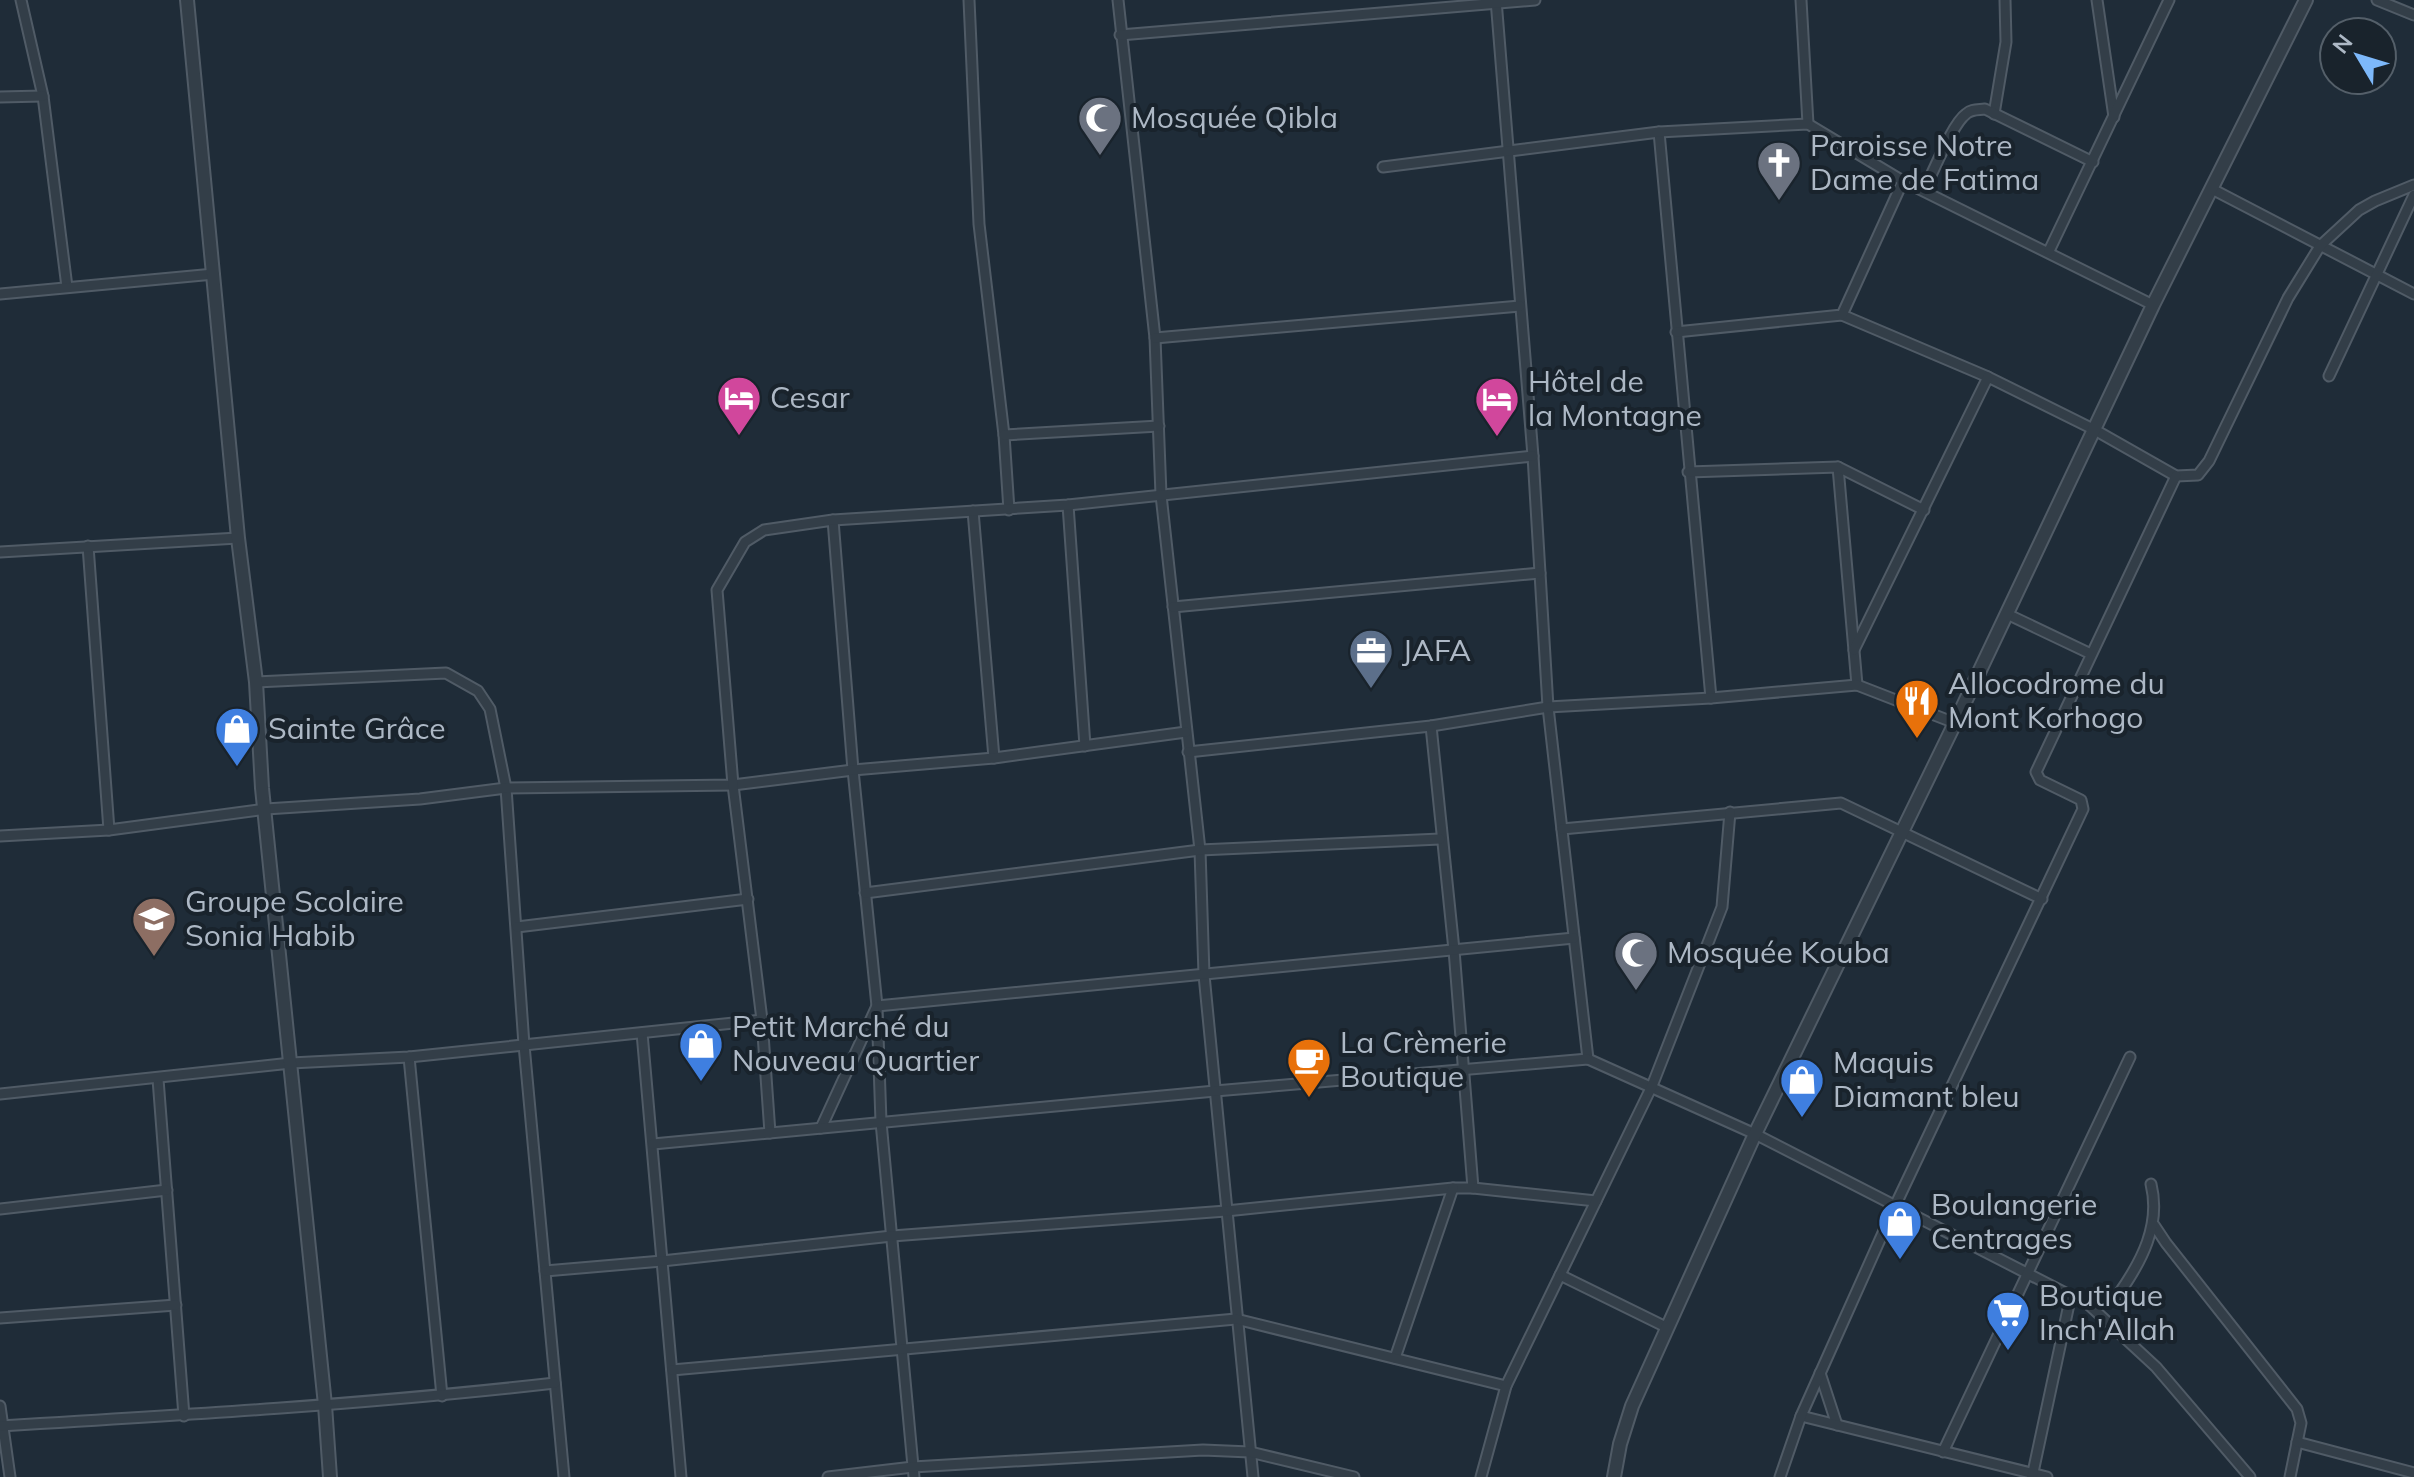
<svg xmlns="http://www.w3.org/2000/svg" width="2414" height="1477" viewBox="0 0 2414 1477" font-family="Mulish,sans-serif">
	<style>
		.lines { fill: none; stroke-linecap: round; stroke-linejoin: round }
		.minor-casing { stroke: #505b66; stroke-width: 13 }
		.tertiary-casing { stroke: #505b66; stroke-width: 16 }
		.minor { stroke: #333e48; stroke-width: 9 }
		.tertiary { stroke: #333e48; stroke-width: 12 }
		.labels { text-anchor: middle; stroke-width: 8; stroke-linejoin: round; paint-order: stroke }
		.poi-label { font-size: 30px; fill: #adb8c5; stroke: #19232c; text-anchor: start }
	</style>
	<rect width="100%" height="100%" fill="#1f2c38"/>
	<g class="lines">
		<g class="minor-casing">
			<g id="minor">
				<path d="M 21,0 L 43,96 L 67,287"/>
				<path d="M 969,0 L 979,224 L 1004,435 L 1009,510"/>
				<path d="M 1118,0 L 1155,338 L 1161,495 L 1200,850 L 1204,975 L 1253,1477"/>
				<path d="M 1496,0 L 1533,456 L 1548,707 L 1588,1059"/>
				<path d="M 1801,0 L 1808,124"/>
				<path d="M 2097,0 L 2114,117"/>
				<path d="M 2377,0 L 2414,15"/>
				<path d="M 1120,35 L 1535,0"/>
				<path d="M 0,97 L 43,96"/>
				<path d="M 1994,114 L 2006,42 L 2005,0"/>
				<path d="M 1659,132 L 1711,698"/>
				<path d="M 1383,167 L 1659,132 L 1808,124 L 1903,181 L 2153,305"/>
				<path d="M 2212,189 L 2414,294"/>
				<path d="M 1924,190 C 1933,173 1952,124 1966,114 C 1971,109 1978,110 1985,109 L 2093,162"/>
				<path d="M 2049,251 L 2169,0"/>
				<path d="M 0,294 L 214,274"/>
				<path d="M 1842,315 L 1988,377 L 2095,430 L 2176,476 L 2198,475 L 2209,461 L 2288,298 L 2320,246 L 2359,210 L 2375,201 L 2414,185"/>
				<path d="M 1676,332 L 1842,315 L 1903,181"/>
				<path d="M 1155,338 L 1520,306"/>
				<path d="M 2329,376 L 2414,195"/>
				<path d="M 1004,435 L 1159,426"/>
				<path d="M 1838,467 L 1857,685"/>
				<path d="M 1688,472 L 1838,467 L 1924,510"/>
				<path d="M 1068,505 L 1085,746"/>
				<path d="M 973,511 L 994,758"/>
				<path d="M 833,520 L 853,770 L 877,1006 L 881,1122 L 914,1477"/>
				<path d="M 88,546 L 109,830"/>
				<path d="M 0,552 L 238,538"/>
				<path d="M 1173,607 L 1540,573"/>
				<path d="M 2007,614 L 2091,654"/>
				<path d="M 1854,650 L 1988,377"/>
				<path d="M 256,682 L 446,673 L 478,691 L 490,709 L 506,788 L 524,1045 L 564,1477"/>
				<path d="M 1431,726 L 1454,950 L 1473,1188"/>
				<path d="M 1188,752 L 1431,726 L 1548,707 L 1711,698 L 1857,685 L 1955,723"/>
				<path d="M 1562,829 L 1841,803 L 2042,899"/>
				<path d="M 0,836 L 109,830 L 266,809 L 420,799 L 506,788 L 733,785 L 853,770 L 994,758 L 1186,732"/>
				<path d="M 865,893 L 1200,850 L 1440,839"/>
				<path d="M 517,927 L 748,899"/>
				<path d="M 642,1033 L 681,1477"/>
				<path d="M 409,1057 L 442,1396"/>
				<path d="M 158,1079 L 184,1416"/>
				<path d="M 0,1094 L 291,1063 L 409,1057 L 762,1020"/>
				<path d="M 821,1128 L 877,1006 L 1574,938"/>
				<path d="M 770,1133 L 762,1020 L 733,785 L 717,590 L 745,542 L 764,530 L 833,520 L 1068,505 L 1533,456"/>
				<path d="M 653,1144 L 1215,1091 L 1588,1059 L 1755,1134 L 2089,1305 L 2156,1367 L 2250,1477"/>
				<path d="M 0,1209 L 167,1190"/>
				<path d="M 2154,1225 L 2166,1243 L 2297,1409 L 2301,1423 L 2290,1477"/>
				<path d="M 545,1271 L 662,1261 L 892,1236 L 1226,1211 L 1453,1188 L 1473,1188 L 1596,1201"/>
				<path d="M 1560,1275 L 1668,1328"/>
				<path d="M 2089,1305 L 2118,1295 C 2142,1261 2161,1225 2151,1184"/>
				<path d="M 0,1318 L 176,1305"/>
				<path d="M 1395,1358 L 1453,1188"/>
				<path d="M 672,1370 L 1236,1319 L 1506,1386"/>
				<path d="M 1820,1373 L 1837,1425"/>
				<path d="M 0,1406 L 10,1477"/>
				<path d="M 1801,1416 L 2047,1477"/>
				<path d="M 0,1426 C 185,1415 370,1404 555,1383"/>
				<path d="M 2297,1442 L 2414,1473"/>
				<path d="M 1943,1452 L 2130,1057"/>
				<path d="M 828,1477 L 913,1467 L 1203,1450 L 1250,1452 L 1354,1477"/>
				<path d="M 1481,1477 L 1506,1386 L 1652,1086 L 1722,907 L 1730,812"/>
				<path d="M 1780,1477 L 1801,1416 L 1895,1206 L 2083,809 L 2081,800 L 2040,780 L 2036,772 L 2176,476"/>
				<path d="M 2032,1477 L 2071,1295"/>
			</g>
		</g>
		<g class="tertiary-casing">
			<g id="tertiary">
				<path d="M 187,0 L 238,538 L 256,682 L 262,788 L 325,1405 L 330,1477"/>
				<path d="M 1614,1477 L 1620,1444 L 1632,1406 L 1755,1134 L 1955,723 L 2153,305 L 2306,0"/>
			</g>
		</g>
		<use href="#minor" class="minor"/>
		<use href="#tertiary" class="tertiary"/>
	</g>
	<defs>
		<g id="mosque-pin" transform="scale(2.3)"><path d="M0 17L-7.5 6A9.5 9.5 0 1 1 7.5 6Z" fill="#6b7280" stroke="#19232c"/><path d="M3.5-4.9A6 6 0 1 0 3.5 4.9A5 5 0 1 1 3.5-4.9Z" fill="#fff"/></g>
		<g id="church-pin" transform="scale(2.3)"><path d="M0 17L-7.5 6A9.5 9.5 0 1 1 7.5 6Z" fill="#6b7280" stroke="#19232c"/><path d="M-1.2-6h2.4v3.5h3.3v2.4h-3.3V6h-2.4V-.1h-3.3v-2.4h3.3Z" fill="#fff"/></g>
		<g id="hotel-pin" transform="scale(2.3)"><path d="M0 17L-7.5 6A9.5 9.5 0 1 1 7.5 6Z" fill="#d1479c" stroke="#19232c"/><path d="M-6-4.5h1.5V1H6V5H4.5V3h-9V5H-6ZM-4 0a1.8 1.8 0 1 1 3.6 0ZM.5 0V-2.5h3Q6-2.5 6 0Z" fill="#fff"/></g>
		<g id="office-pin" transform="scale(2.3)"><path d="M0 17L-7.5 6A9.5 9.5 0 1 1 7.5 6Z" fill="#5c6f8a" stroke="#19232c"/><path d="M-6-3h4V-5.5h4V-3h4V5H-6ZM-1-4.5V-3h2v-1.5ZM-6 0V1H6V0Z" fill="#fff"/></g>
		<g id="restaurant-pin" transform="scale(2.3)"><path d="M0 17L-7.5 6A9.5 9.5 0 1 1 7.5 6Z" fill="#e8710a" stroke="#19232c"/><path d="M-5-6h1v4h1v-4h1v4h1v-4h1v5L-1.5 .5V6h-2V.5L-5-1ZM5-6V6H3V1.5H1.5Q1.5-4 5-6Z" fill="#fff"/></g>
		<g id="shop-pin" transform="scale(2.3)"><path d="M0 17L-7.5 6A9.5 9.5 0 1 1 7.5 6Z" fill="#3f7fe0" stroke="#19232c"/><path d="M-5-2.5h2.3a2.7 3.5 0 0 1 5.4 0H5L5.5 6h-11ZM-1.5-2.5h3a1.5 2.3 0 0 0-3 0Z" fill="#fff"/></g>
		<g id="school-pin" transform="scale(2.3)"><path d="M0 17L-7.5 6A9.5 9.5 0 1 1 7.5 6Z" fill="#8d6e63" stroke="#19232c"/><path d="M0-5L7-2L0 1L-7-2ZM-4 1L0 2.5L4 1V4Q0 6-4 4Z" fill="#fff"/></g>
		<g id="cafe-pin" transform="scale(2.3)"><path d="M0 17L-7.5 6A9.5 9.5 0 1 1 7.5 6Z" fill="#e8710a" stroke="#19232c"/><path d="M-5.5-4.5H6V0H3Q3 3.5 0 3.5H-2.5Q-5.5 3.5-5.5 0ZM3-3.2v2h1.7v-2ZM-6 4.5H4V6H-6Z" fill="#fff"/></g>
		<g id="supermarket-pin" transform="scale(2.3)"><path d="M0 17L-7.5 6A9.5 9.5 0 1 1 7.5 6Z" fill="#3f7fe0" stroke="#19232c"/><path d="M-6-5.5h2.5l.6 2H6L4.5 2H-2.5L-4.4-4H-6ZM-1.5 3.2a1.3 1.3 0 1 0 .1 0ZM3 3.2a1.3 1.3 0 1 0 .1 0Z" fill="#fff"/></g>
	</defs>
	<g fill-rule="evenodd">
		<use href="#mosque-pin" x="1100" y="118"/>
		<use href="#church-pin" x="1779" y="163"/>
		<use href="#hotel-pin" x="739" y="398"/>
		<use href="#hotel-pin" x="1497" y="399"/>
		<use href="#office-pin" x="1371" y="651"/>
		<use href="#restaurant-pin" x="1917" y="701"/>
		<use href="#shop-pin" x="237" y="729"/>
		<use href="#school-pin" x="154" y="919"/>
		<use href="#mosque-pin" x="1636" y="953"/>
		<use href="#shop-pin" x="701" y="1044"/>
		<use href="#cafe-pin" x="1309" y="1060"/>
		<use href="#shop-pin" x="1802" y="1080"/>
		<use href="#shop-pin" x="1900" y="1222"/>
		<use href="#supermarket-pin" x="2008" y="1313"/>
	</g>
	<g class="labels">
		<g class="poi-label">
			<text x="1131" y="128">Mosquée Qibla</text>
			<text x="1810" y="156">Paroisse Notre<tspan x="1810" dy="34">Dame de Fatima</tspan></text>
			<text x="1528" y="392">Hôtel de<tspan x="1528" dy="34">la Montagne</tspan></text>
			<text x="770" y="408">Cesar</text>
			<text x="1402" y="661">JAFA</text>
			<text x="1948" y="694">Allocodrome du<tspan x="1948" dy="34">Mont Korhogo</tspan></text>
			<text x="268" y="739">Sainte Grâce</text>
			<text x="185" y="912">Groupe Scolaire<tspan x="185" dy="34">Sonia Habib</tspan></text>
			<text x="1667" y="963">Mosquée Kouba</text>
			<text x="732" y="1037">Petit Marché du<tspan x="732" dy="34">Nouveau Quartier</tspan></text>
			<text x="1340" y="1053">La Crèmerie<tspan x="1340" dy="34">Boutique</tspan></text>
			<text x="1833" y="1073">Maquis<tspan x="1833" dy="34">Diamant bleu</tspan></text>
			<text x="1931" y="1215">Boulangerie<tspan x="1931" dy="34">Centrages</tspan></text>
			<text x="2039" y="1306">Boutique<tspan x="2039" dy="34">Inch'Allah</tspan></text>
		</g>
	</g>
	<g transform="translate(2358 56) rotate(308)"><circle r="38" fill="#19232c" stroke="#545f69" stroke-width="2"/>
	<path d="M0-6L14 30L0 20L-14 30Z" fill="#7db8fa"/>
	<text y="-12" font-size="22" font-weight="bold" text-anchor="middle" fill="#adb8c5">N</text>
	</g>
</svg>
